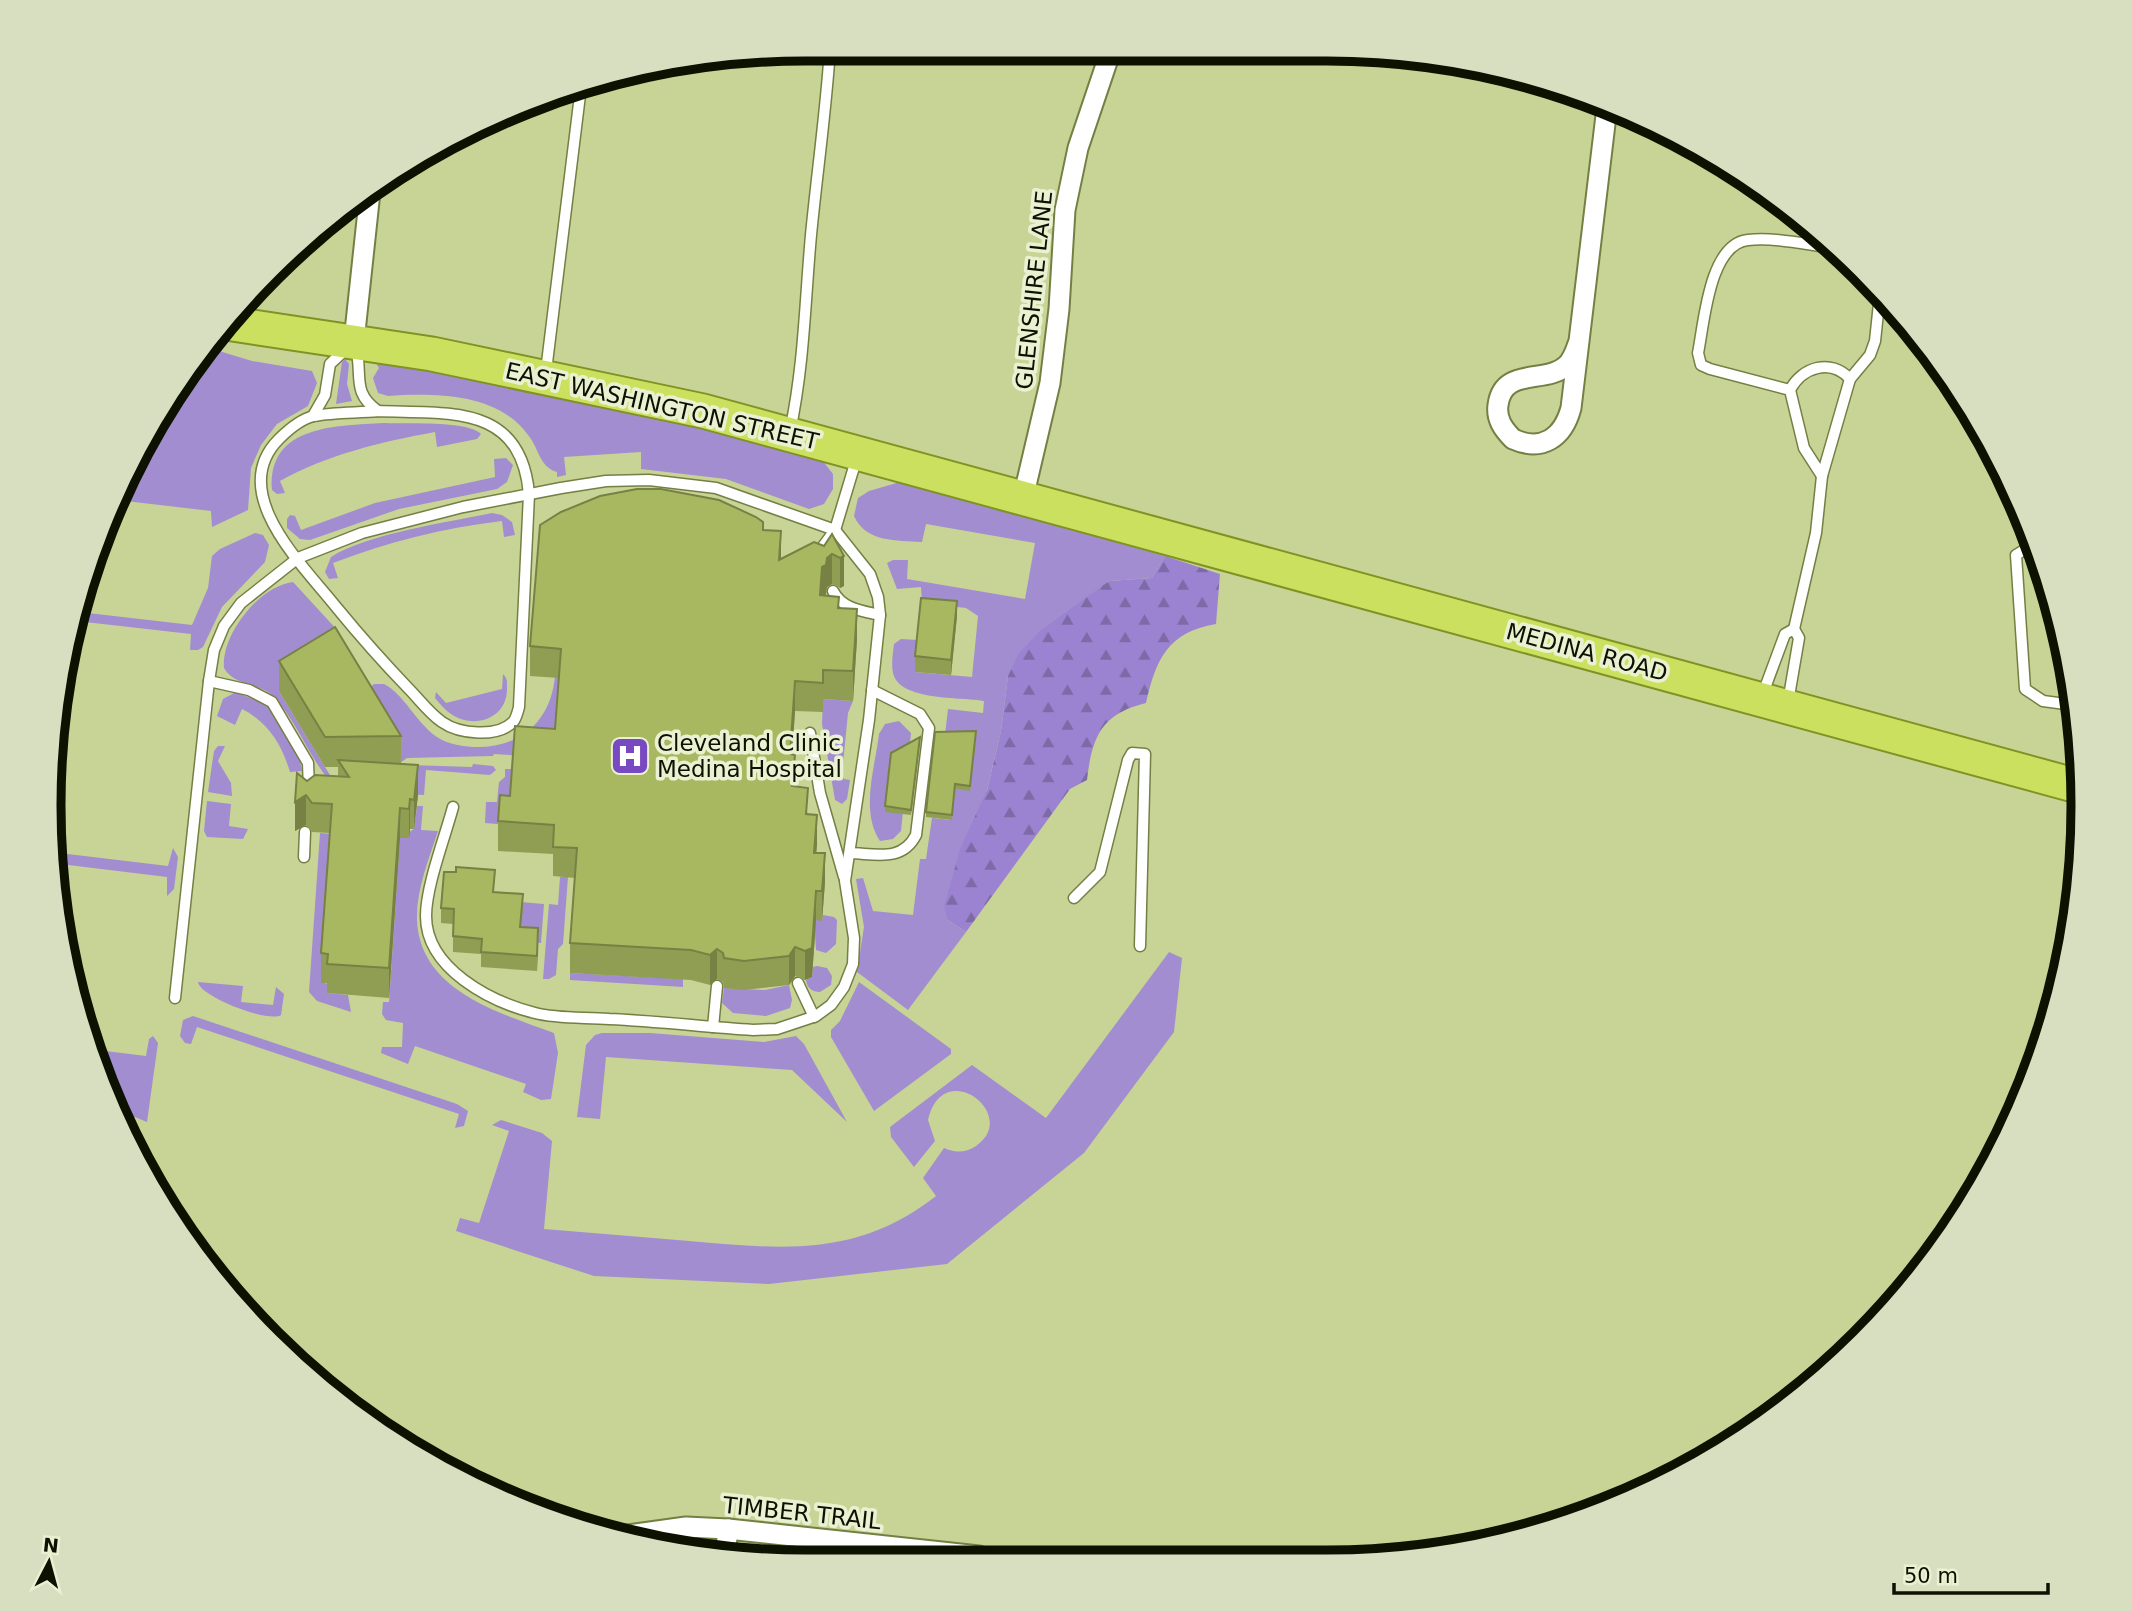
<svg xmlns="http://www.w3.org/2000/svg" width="2132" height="1611" viewBox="0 0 2132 1611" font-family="'DejaVu Sans',sans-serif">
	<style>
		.grass { fill: #a28dd0 }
		.forest { fill: url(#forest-firs) }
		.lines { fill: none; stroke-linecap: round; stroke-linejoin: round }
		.service-casing { stroke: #747f44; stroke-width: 13 }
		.minor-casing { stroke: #747f44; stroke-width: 23 }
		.trunk-casing { stroke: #819225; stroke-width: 37 }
		.service { stroke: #fff; stroke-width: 10 }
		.minor { stroke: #fff; stroke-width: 19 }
		.trunk { stroke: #cce060; stroke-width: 33 }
		.wall { fill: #909e53 }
		.shaded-wall { fill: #768143 }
		.building { fill: #a8b860; stroke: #768143; stroke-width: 2 }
		.labels { text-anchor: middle; stroke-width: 7; stroke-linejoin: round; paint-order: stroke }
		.street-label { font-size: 23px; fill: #0d1100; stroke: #eaf1d2 }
		.poi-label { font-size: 23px; fill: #0d1100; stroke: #eaf1d2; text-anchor: start }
		.rim { fill: none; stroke: #0d1100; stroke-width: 9 }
	</style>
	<defs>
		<pattern id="forest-firs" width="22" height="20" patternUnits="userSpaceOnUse" patternTransform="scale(1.75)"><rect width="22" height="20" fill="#9c83d1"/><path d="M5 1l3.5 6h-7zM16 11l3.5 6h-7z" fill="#7e6aa7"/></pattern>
	</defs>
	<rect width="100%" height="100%" fill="#c7d496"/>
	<g class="grass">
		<path d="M 209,348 L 252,361 L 312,371 L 317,383 L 308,406 L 277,424 L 261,445 L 251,468 L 248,510 L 212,527 L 211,511 L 117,500 L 127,471 Z"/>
		<path d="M 345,359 L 349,364 L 347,384 L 352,401 L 336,404 L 342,362 Z"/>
		<path d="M 380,361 L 553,390 L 822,460 L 833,474 L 833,489 L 824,504 L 809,509 L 726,479 L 641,469 L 641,452 L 564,457 L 566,475 L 557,477 L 557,472 C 539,467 539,448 528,435 C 498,393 435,393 388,396 L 378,393 L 373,378 L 379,368 L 376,363 Z"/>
		<path d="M 383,423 C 404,424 468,420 481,434 L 477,439 L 437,447 L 435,432 C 381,442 329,454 280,481 L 285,493 L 277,494 L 272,490 C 267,424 339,426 383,423 Z"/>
		<path d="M 506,458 L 513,465 L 507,482 L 497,489 L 399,509 L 310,540 L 300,539 L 287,528 L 287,519 L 290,515 L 295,516 L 301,530 L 375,503 L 495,477 L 494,459 Z"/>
		<path d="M 900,482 L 1165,556 L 1152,578 L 1109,581 L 1075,607 L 1008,676 L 1001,731 L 985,798 L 948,920 L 966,932 L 908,1010 L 857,972 L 864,927 L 856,879 L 863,878 L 873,911 L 913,915 L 920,859 L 926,859 L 932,818 L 951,820 L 955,789 L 970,790 L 976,737 L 945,735 L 948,709 L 983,713 L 984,701 C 961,697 899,701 893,673 C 891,664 893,653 894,644 L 901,639 L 918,640 L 915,672 L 972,677 L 978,616 L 966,608 L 922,603 L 921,587 L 897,589 L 887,563 L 893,560 L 908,560 L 907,579 L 1025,599 L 1035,543 L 926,524 L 922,542 C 897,540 866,543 854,516 L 858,498 L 869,491 Z"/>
		<path d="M 492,513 L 502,515 L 512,522 L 515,535 L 504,537 L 502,521 C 443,528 388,542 333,563 L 338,578 L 329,579 L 325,572 L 331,557 C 366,534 449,522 492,513 Z"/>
		<path d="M 255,533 L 263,535 L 269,545 L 265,562 L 222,607 L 203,647 L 198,650 L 190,650 L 191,634 L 76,621 L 79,612 L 192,625 L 208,588 L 212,556 L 220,549 Z"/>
		<path d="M 293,582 L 339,632 L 341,640 L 279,691 L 342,795 C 311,765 300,725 274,697 C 260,682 235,687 224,668 C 221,635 259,586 293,582 Z"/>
		<path d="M 503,674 C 508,679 507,682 507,689 C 507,718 475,730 451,714 C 445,710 440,704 435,698 L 436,692 L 446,703 L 502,689 Z"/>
		<path d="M 555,676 L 567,677 L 555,758 L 494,754 L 493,756 L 407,758 L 400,763 L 360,697 L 374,684 L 384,684 C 405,695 416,723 437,737 C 448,744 460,746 473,747 C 519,749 551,722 555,676 Z"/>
		<path d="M 236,692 L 267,705 L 299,756 L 302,771 L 290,772 C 282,745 268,722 242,709 L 235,725 L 217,716 L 223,699 Z"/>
		<path d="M 823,699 L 853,701 L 848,713 L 842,774 L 844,779 L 850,780 L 847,799 L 842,804 L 835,800 L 822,724 Z"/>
		<path d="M 899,721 L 911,733 L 901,831 L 893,839 L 880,841 C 860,811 875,768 879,734 L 885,724 Z"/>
		<path d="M 218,746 L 225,746 L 218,761 L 231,783 L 232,796 L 208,792 L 214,751 Z"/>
		<path d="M 473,764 L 493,766 L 496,770 L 490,775 L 426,770 L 424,795 L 402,794 L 410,765 L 472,767 Z"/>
		<path d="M 505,769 L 514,769 L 510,825 L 485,823 L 486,802 L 497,802 L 499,782 L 505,777 Z"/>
		<path d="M 207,801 L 231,804 L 229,826 L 248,829 L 243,839 L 207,837 L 204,831 Z"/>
		<path d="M 417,806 L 423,806 L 421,830 L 438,831 C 429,859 416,890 417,920 C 420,991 500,1013 554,1033 L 558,1053 L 551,1099 L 541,1100 L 523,1092 L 526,1084 L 415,1046 L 408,1064 L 381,1053 L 382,1047 L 402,1047 L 403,1023 L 386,1020 L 382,1014 L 383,1002 L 389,1002 L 400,838 L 414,829 Z"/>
		<path d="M 320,833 L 332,834 L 321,982 L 328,984 L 328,993 L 348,995 L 351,1012 L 317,1001 L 309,992 Z"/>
		<path d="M 173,848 L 178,857 L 174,889 L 167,896 L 167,877 L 52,863 L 51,852 L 168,866 Z"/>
		<path d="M 560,877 L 568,877 L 563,944 L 558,949 L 556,975 L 549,979 L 543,979 L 549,904 L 558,905 Z"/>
		<path d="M 494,900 L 544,904 L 541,943 L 520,942 Z"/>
		<path d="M 823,915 L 834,917 L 837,920 L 836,944 L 826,953 L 816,950 L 815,935 L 810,934 L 812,920 L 822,920 Z"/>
		<path d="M 1169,952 L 1182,958 L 1174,1032 L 1084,1153 L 947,1264 L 769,1284 L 594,1276 L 456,1231 L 460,1218 L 479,1223 L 509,1131 L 492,1125 L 501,1120 L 542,1133 L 552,1141 L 544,1229 C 593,1233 641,1237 689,1241 C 782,1249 857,1258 936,1196 L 923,1178 L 944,1148 C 954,1153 966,1153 976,1146 C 1021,1115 943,1055 928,1120 L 935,1141 L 914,1167 L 891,1137 L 890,1127 L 972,1065 L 1046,1118 Z"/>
		<path d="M 817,966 L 827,968 L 832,976 L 831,985 L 820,992 C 812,992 807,988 806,980 L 812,977 L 813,967 Z"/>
		<path d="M 570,973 L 683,979 L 683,987 L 570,980 Z"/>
		<path d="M 198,982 L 243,986 L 241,1002 L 273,1005 L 276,987 L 284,994 L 281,1015 C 269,1023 200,997 198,982 Z"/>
		<path d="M 859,982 L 951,1049 L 951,1054 L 874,1111 L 831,1037 L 831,1030 L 840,1021 Z"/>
		<path d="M 789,985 L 792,1000 L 790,1008 L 766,1016 L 733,1013 L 722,1003 L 724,988 L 765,990 Z"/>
		<path d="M 193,1016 L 457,1104 L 468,1111 L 464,1126 L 455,1128 L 459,1114 L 197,1027 L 191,1044 L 185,1043 L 180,1036 L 183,1020 Z"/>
		<path d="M 602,1033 L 650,1033 L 764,1042 L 796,1036 L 804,1044 L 847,1122 L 792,1070 L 606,1057 L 600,1119 L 577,1117 L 586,1045 L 595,1035 Z"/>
		<path d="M 153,1036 L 158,1043 L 147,1122 L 120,1111 L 89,1049 L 146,1056 L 149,1039 Z"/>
	</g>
	<path class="forest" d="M 1165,556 L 1220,574 L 1216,624 C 1168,632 1156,659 1146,703 C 1101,714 1092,737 1087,780 L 1070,789 L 966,932 L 948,920 L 944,907 L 960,849 L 987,790 L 1001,731 L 1008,676 L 1019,653 L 1040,631 L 1109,581 L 1152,578 Z"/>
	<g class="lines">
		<g class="service-casing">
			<g id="service">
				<path d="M 356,347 C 363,376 351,392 378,411"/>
				<path d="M 546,371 L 581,87"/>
				<path d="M 1790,390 C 1802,367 1831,358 1850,379"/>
				<path d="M 378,411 C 449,414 521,403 529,494 L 519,707 C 518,711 516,719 513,722 C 497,738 459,734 442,722 C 429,713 419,699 408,688 C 383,662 360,636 337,608 C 305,567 225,493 279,439 C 288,430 301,419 314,416 C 334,412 358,413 378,411 Z"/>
				<path d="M 313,416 L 325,395 L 330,364 L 346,349"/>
				<path d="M 790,431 C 804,366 805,301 811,235 C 817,173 826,111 830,49"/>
				<path d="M 1822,476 L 1804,448 L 1790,390 L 1710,369 L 1701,365 L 1698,353 C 1704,324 1709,244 1748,240 C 1776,237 1808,245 1835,248"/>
				<path d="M 2034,544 L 2016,555 L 2025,689 L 2043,701 L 2073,705"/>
				<path d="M 819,556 L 821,549 L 835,530 L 857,457"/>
				<path d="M 833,591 C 842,609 862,611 880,615"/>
				<path d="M 1794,629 L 1816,533 L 1822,476 L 1850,379 L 1870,355 L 1875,341 L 1880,294"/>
				<path d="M 209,681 L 249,690 L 272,702 L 308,763 L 309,789"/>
				<path d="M 1762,696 L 1785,634 L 1794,629 L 1799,638 L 1788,702"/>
				<path d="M 810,733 L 820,793 L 844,877"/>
				<path d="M 850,853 C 877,854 902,862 916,835 L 929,728 L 920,714 L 872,690"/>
				<path d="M 304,857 L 305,832"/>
				<path d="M 1074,898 L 1100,872 L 1128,760 L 1132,753 L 1145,754 L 1140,946"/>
				<path d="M 798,983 L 814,1017"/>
				<path d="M 175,998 L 209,681 L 214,650 L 224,626 L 241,603 L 298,558 L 362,533 L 463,507 L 561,488 L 606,481 L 649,480 L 716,488 L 835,530 L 870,574 L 878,597 L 880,615 L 869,720 L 845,881 L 854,938 L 853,964 L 844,987 L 831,1005 L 816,1016 L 777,1029 L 753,1030 C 705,1027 657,1021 609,1019 C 585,1017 558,1019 535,1013 C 491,1002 426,969 426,916 C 426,886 445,837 453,807"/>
				<path d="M 713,1027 L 717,986"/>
			</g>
		</g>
		<g class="minor-casing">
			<g id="minor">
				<path d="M 354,341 L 370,192"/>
				<path d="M 1579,341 C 1576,349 1574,358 1567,365 C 1546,385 1503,366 1498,405 C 1496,419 1503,429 1513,439 C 1542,452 1563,438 1571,408 L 1607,107"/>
				<path d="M 1023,498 L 1050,383 L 1059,309 L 1065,210 L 1078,148 L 1111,50"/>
				<path d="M 621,1536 L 686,1527 L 728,1529 L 979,1556"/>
				<path d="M 725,1555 L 728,1529"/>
			</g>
		</g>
		<g class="trunk-casing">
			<path id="trunk" d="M 226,323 L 432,354 L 703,411 L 2081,787"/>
		</g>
		<use href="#service" class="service"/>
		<use href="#minor" class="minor"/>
		<use href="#trunk" class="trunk"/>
	</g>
	<g class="wall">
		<path d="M 763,530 L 781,558 L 814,542 L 844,556 L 844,586 L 840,588 L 832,584 L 827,587 L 826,594 L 824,596 L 839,608 L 857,639 L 853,701 L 823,699 L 823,712 L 795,711 L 792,754 L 794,787 L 808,814 L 817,844 L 816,853 L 825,882 L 822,921 L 816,920 L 812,977 L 805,980 L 795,976 L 789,985 L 744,990 L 724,988 L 723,982 L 717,979 L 710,985 L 691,980 L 570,973 L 570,943 L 575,878 L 553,876 L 553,854 L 498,851 L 498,821 L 510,796 L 555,729 L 559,678 L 530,676 L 530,646 Z"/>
		<path d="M 957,616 L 951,675 L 915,672 L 915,656 Z"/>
		<path d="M 279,661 L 401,736 L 401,764 L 418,795 L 414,829 L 410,829 L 409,838 L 400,838 L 389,998 L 327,993 L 327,983 L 321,983 L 321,953 L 330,833 L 312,832 L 306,825 L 295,831 L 307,781 L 338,776 L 338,767 L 325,767 L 279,691 Z"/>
		<path d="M 976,736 L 970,791 L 955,789 L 952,820 L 926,817 L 926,812 Z"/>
		<path d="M 920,742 L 911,815 L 885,812 L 885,806 Z"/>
		<path d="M 494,892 L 523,909 L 521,927 L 538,943 L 537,971 L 481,967 L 481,954 L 453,952 L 453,924 L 441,923 L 441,908 Z"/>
	</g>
	<g class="shaded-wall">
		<path d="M 781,531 L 781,560 L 779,560 Z"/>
		<path d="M 832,554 L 832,584 L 827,587 L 826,594 L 822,597 L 820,595 L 822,567 L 827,558 Z"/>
		<path d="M 844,556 L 844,586 L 840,588 L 840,558 Z"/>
		<path d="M 957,601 L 957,616 L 951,675 L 951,660 Z"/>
		<path d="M 857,609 L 857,639 L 853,701 L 853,671 Z"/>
		<path d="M 795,681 L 795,711 L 790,784 L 790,754 Z"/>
		<path d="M 795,755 L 795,784 L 792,816 L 792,786 Z"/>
		<path d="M 418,765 L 418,795 L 414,829 L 414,800 Z"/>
		<path d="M 306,795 L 306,825 L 295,831 L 295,802 Z"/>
		<path d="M 410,799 L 410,829 L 409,838 L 409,809 Z"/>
		<path d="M 400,808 L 400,838 L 389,998 L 389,968 Z"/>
		<path d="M 817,815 L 817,844 L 814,882 L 814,853 Z"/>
		<path d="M 825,853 L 825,882 L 822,921 L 822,891 Z"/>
		<path d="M 816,891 L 816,920 L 812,977 L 805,980 L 805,951 Z"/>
		<path d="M 538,928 L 538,943 L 537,971 L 537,956 Z"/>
		<path d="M 795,947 L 795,976 L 789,985 L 789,956 Z"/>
		<path d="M 717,949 L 717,979 L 710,985 L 710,955 Z"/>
	</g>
	<g class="building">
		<path d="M 637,489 L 661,489 L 719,500 L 756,517 L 763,522 L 763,530 L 781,531 L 779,560 L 814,542 L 824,546 L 832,534 L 844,556 L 840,558 L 832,554 L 827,558 L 826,565 L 822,567 L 820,595 L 839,597 L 838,608 L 857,609 L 853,671 L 823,670 L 823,683 L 795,681 L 790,754 L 795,755 L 792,786 L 808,788 L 806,814 L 817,815 L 814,853 L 825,853 L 822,891 L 816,891 L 812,948 L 805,951 L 795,947 L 789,956 L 744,961 L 724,958 L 723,953 L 717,949 L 710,955 L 691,950 L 570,943 L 577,848 L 553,847 L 554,825 L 498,821 L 500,795 L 510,796 L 515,726 L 555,729 L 561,649 L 530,646 L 540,525 L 561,512 L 600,496 Z"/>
		<path d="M 921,598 L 957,601 L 951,660 L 915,656 Z"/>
		<path d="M 335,627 L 401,736 L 325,737 L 279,661 Z"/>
		<path d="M 976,731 L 970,786 L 955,784 L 952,815 L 926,812 L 935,732 Z"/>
		<path d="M 920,737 L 911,810 L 885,806 L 891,753 Z"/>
		<path d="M 338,760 L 418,765 L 414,800 L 410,799 L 409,809 L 400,808 L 389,968 L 327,964 L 328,954 L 321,953 L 332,804 L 312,803 L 306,795 L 295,802 L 297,773 L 307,781 L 315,775 L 349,777 Z"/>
		<path d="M 456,867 L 495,870 L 493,892 L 523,894 L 520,927 L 538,928 L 537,956 L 481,952 L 482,939 L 453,936 L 454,909 L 441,908 L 444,872 L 456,872 Z"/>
	</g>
	<defs>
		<g id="hospital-square" transform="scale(2.0125)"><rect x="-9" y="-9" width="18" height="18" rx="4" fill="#7849c1" stroke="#eaf1d2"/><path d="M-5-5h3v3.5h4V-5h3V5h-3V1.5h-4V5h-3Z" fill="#fff"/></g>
	</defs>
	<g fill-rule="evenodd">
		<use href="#hospital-square" x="630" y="756"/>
	</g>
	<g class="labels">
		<g class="street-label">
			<text transform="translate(1034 290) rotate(-84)" y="8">GLENSHIRE LANE</text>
			<text transform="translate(662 406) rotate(13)" y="8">EAST WASHINGTON STREET</text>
			<text transform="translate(1587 652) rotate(15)" y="8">MEDINA ROAD</text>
			<text transform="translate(802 1513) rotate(6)" y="8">TIMBER TRAIL</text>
		</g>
		<g class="poi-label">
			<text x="657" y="751">Cleveland Clinic<tspan x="657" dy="26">Medina Hospital</tspan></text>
		</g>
	</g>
	<path d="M0 0H2132V1611H0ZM805 61H1327A744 744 0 0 1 2071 805V806A744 744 0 0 1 1327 1550H805A744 744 0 0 1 61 806V805A744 744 0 0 1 805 61Z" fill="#d8dfc1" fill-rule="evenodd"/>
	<path class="rim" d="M805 61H1327A744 744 0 0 1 2071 805V806A744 744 0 0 1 1327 1550H805A744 744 0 0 1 61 806V805A744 744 0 0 1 805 61Z"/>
	<g transform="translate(49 1562) rotate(6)" stroke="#eaf1d2" stroke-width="5" paint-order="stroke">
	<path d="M0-5L12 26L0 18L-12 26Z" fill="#0d1100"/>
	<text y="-10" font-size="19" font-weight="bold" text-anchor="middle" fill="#0d1100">N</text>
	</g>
	<path d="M1894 1583v10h154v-10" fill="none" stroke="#0d1100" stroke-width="3.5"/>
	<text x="1904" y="1583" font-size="21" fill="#0d1100" stroke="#eaf1d2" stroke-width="5" paint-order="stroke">50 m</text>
</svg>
